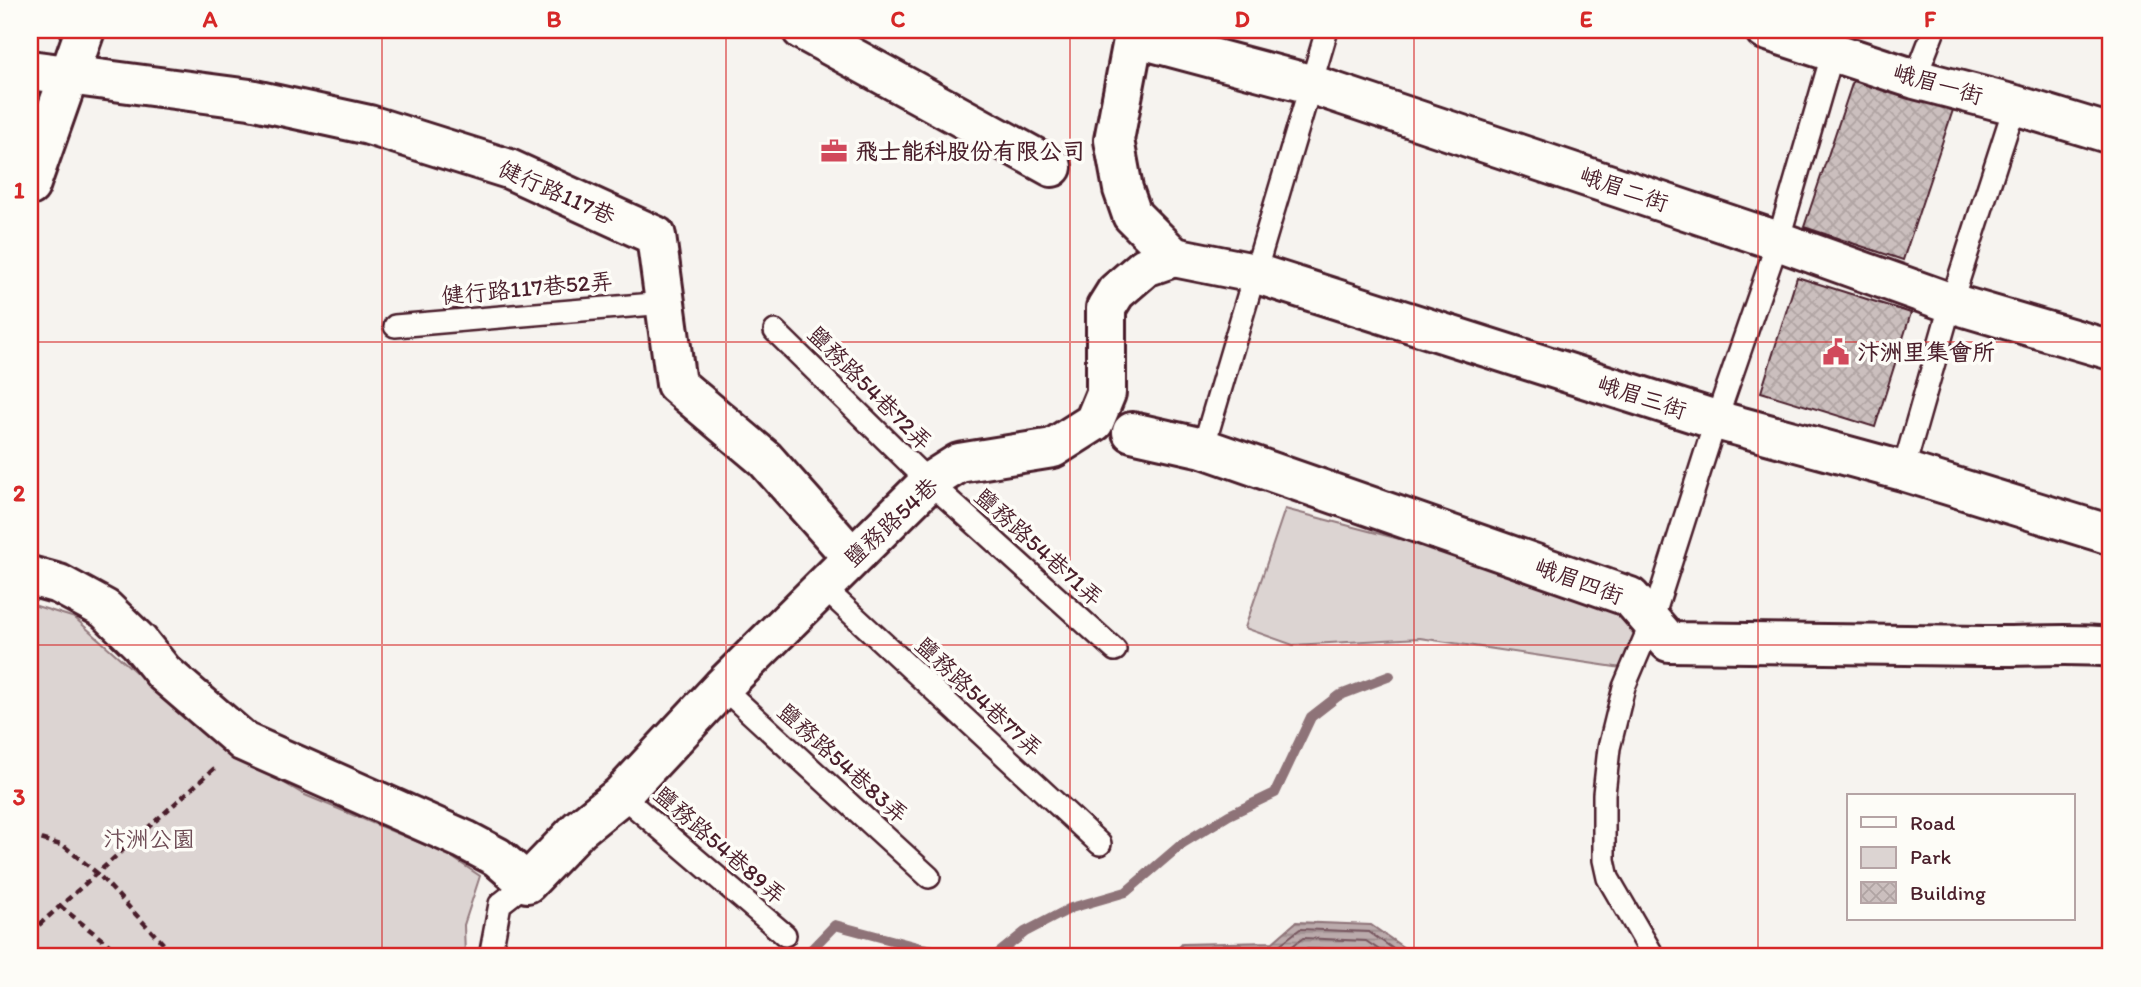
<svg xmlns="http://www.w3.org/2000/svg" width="2141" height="987" viewBox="0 0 2141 987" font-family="Itim,'LXGW WenKai TC',sans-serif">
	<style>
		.park { fill: #dcd4d2; stroke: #937a7e; stroke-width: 2 }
		.water { fill: url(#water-rules); stroke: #8e7378; stroke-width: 2 }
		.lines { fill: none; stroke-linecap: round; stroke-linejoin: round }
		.shore { stroke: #77575f; stroke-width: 2 }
		.stream { stroke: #8e7378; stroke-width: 10 }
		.building { fill: url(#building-cross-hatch); stroke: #4a1f2b; stroke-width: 2 }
		.service-casing { stroke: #4a1f2b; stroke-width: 26 }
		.minor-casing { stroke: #4a1f2b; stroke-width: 44 }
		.path { stroke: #4a1f2b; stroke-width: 4.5; stroke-dasharray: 7 5; stroke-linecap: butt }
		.service { stroke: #fdfcf7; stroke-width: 21 }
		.minor { stroke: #fdfcf7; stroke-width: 38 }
		.grid { fill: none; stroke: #d62828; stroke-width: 2; stroke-opacity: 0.55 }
		.labels { text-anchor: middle; stroke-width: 7; stroke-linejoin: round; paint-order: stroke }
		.street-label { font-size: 23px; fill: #4a1f2b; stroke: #fdfcf7 }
		.poi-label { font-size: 23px; font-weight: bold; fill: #4a1f2b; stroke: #fdfcf7; text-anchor: start }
		.park-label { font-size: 23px; fill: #6e4c55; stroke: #fdfcf7 }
		.neatline { fill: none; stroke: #d62828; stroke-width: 2.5 }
		.grid-label { font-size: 23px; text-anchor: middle; font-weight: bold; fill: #d62828 }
	</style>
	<defs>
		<pattern id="water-rules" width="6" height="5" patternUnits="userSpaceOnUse" patternTransform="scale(1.75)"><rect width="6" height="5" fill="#bbabac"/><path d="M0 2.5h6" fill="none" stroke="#9a8b8c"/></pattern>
		<pattern id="building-cross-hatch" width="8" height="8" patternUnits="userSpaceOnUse" patternTransform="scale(1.75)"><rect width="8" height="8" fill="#cbbfbe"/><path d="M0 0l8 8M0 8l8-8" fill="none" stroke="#b0a4a3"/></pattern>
	</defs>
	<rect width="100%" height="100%" fill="#f6f3ef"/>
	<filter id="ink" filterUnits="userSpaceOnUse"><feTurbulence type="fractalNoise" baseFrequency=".0143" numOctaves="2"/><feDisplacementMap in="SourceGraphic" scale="14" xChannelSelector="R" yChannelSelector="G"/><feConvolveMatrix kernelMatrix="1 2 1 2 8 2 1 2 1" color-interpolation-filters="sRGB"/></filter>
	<g filter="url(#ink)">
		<g class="park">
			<path d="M 1285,509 L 1643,603 L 1629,669 L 1420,638 L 1293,645 L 1245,628 Z"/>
			<path d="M 30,604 L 75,618 L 214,742 L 305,795 L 447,854 L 480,876 L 464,925 L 465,957 L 30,957 Z"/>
		</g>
		<path class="water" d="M 1296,922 L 1371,925 L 1417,957 L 1170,957 L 1182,944 L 1273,942 Z"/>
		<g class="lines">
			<g class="shore">
				<path d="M 1180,957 L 1186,951 L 1274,949 L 1300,929 L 1369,932 L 1405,957"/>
				<path d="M 1278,957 L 1303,938 L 1366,941 L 1390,957"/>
				<path d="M 1296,957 L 1307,949 L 1362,951 L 1371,957"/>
			</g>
			<g class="stream">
				<path d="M 804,957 L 835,925 L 921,948 L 974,957"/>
				<path d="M 994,957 L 1025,932 L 1071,908 L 1126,892 L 1183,843 L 1229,815 L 1275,793 L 1311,717 L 1338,696 L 1390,676"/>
			</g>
		</g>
		<g class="building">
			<path d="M 1855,75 L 1954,107 L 1903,260 L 1804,227 Z"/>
			<path d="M 1797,277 L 1911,313 L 1875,427 L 1761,392 Z"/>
		</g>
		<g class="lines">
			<g class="service-casing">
				<g id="service">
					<path d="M 1915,79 L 1934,30"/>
					<path d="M 395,326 L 665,303"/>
					<path d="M 775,331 L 929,482 L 1115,650"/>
					<path d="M 1203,448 L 1327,30"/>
					<path d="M 1903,471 L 1951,303 L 2015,105"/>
					<path d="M 824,588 L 1100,844"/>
					<path d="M 722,687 L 929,877"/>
					<path d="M 621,795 L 785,935"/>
					<path d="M 490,957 L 500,904 L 527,883"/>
					<path d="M 1654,957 L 1608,878 L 1604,860 L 1604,794 L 1609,748 L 1624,687 L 1652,621 L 1716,420 L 1778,241 L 1833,52"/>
				</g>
			</g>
			<g class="minor-casing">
				<g id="minor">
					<path d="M 802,30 L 1052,167"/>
					<path d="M 1765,30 L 1915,79 L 2015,105 L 2111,134"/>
					<path d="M 1133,37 L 1310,84 L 1778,241 L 1951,303 L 2111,350"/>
					<path d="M 30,70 L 250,99 L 369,125 L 509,169 L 656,236 L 676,384 L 765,459 L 852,557"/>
					<path d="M 30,186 L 85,30"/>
					<path d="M 1174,257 L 1254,273 L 1716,420 L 1903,471 L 2111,535"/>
					<path d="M 1132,432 L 1203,448 L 1630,597 L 1669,642 C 1774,643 1879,645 1984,646 C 2026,647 2069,642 2111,647"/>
					<path d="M 30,576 L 59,584 L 105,609 L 139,642 L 164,673 L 244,742 L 465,840 L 497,857 L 527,883 L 579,829 L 621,795 L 722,687 L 929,482 L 959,463 L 1053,448 L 1094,422 L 1106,393 L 1106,308 L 1116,292 L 1145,267 L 1174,257 L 1132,215 L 1123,189 L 1114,140 L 1135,30"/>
				</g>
			</g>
			<g class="path">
				<path d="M 30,836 L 64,846 L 97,873 L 172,953 L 172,957"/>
				<path d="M 60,906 L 109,945 L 114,957"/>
				<path d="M 30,933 L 217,766"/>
			</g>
			<use href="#service" class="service"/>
			<use href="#minor" class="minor"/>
		</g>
	</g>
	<path class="grid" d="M 382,30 L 382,957M 726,30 L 726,957M 1070,30 L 1070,957M 1414,30 L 1414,957M 1758,30 L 1758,957M 30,342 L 2111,342M 30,645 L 2111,645"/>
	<defs>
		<g id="office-bare" transform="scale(2.1)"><path d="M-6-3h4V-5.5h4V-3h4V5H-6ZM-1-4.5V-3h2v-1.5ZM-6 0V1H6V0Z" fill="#d1495b" stroke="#fdfcf7" stroke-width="2.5" paint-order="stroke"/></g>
		<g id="civic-bare" transform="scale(2.1)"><path d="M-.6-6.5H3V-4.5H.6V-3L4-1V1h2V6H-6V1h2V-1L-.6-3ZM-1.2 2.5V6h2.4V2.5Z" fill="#d1495b" stroke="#fdfcf7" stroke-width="2.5" paint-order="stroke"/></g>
	</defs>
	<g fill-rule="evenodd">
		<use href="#office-bare" x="834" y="151"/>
		<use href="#civic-bare" x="1836" y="352"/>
	</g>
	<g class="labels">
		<g class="street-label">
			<text transform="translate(1938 84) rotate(16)" y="8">峨眉一街</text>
			<text transform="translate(1624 189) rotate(19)" y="8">峨眉二街</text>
			<text transform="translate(557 192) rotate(24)" y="8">健行路117巷</text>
			<text transform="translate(527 288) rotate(-5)" y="8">健行路117巷52弄</text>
			<text transform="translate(870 388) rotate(45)" y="8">鹽務路54巷72弄</text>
			<text transform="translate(1642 397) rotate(18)" y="8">峨眉三街</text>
			<text transform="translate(891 522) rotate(-43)" y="8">鹽務路54巷</text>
			<text transform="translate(1039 547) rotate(42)" y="8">鹽務路54巷71弄</text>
			<text transform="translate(1579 581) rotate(20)" y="8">峨眉四街</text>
			<text transform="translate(979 697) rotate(43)" y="8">鹽務路54巷77弄</text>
			<text transform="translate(843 763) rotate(42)" y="8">鹽務路54巷83弄</text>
			<text transform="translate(720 845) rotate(41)" y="8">鹽務路54巷89弄</text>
		</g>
		<g class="poi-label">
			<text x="855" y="159">飛士能科股份有限公司</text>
			<text x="1857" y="360">汴洲里集會所</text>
		</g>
		<g class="park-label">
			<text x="149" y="847">汴洲公園</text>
		</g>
	</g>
	<rect width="2141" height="987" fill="none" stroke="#fdfcf7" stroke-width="77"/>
	<rect x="1847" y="794" width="228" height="126" fill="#fdfcf7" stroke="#b5a4a5" stroke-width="2"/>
	<rect x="1861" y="817" width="35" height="10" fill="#fdfcf7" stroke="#b5a4a5" stroke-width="2"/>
	<text x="1910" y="830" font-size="21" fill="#4a1f2b">Road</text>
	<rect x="1861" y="847" width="35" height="21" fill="#dcd4d2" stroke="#b5a4a5" stroke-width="2"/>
	<text x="1910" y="864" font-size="21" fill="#4a1f2b">Park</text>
	<rect x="1861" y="882" width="35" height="21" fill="url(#building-cross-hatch)" stroke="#b5a4a5" stroke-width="2"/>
	<text x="1910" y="900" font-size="21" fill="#4a1f2b">Building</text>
	<rect x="38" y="38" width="2064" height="910" class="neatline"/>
	<g class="grid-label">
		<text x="210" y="27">A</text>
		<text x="554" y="27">B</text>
		<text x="898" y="27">C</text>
		<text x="1242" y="27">D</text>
		<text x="1586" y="27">E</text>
		<text x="1930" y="27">F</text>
		<text x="19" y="198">1</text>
		<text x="19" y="501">2</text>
		<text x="19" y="805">3</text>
	</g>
</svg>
